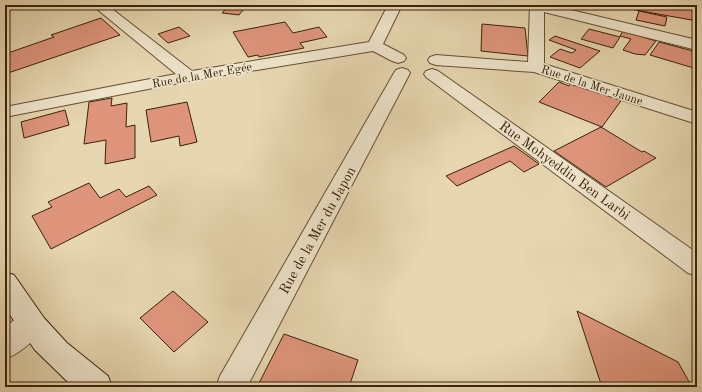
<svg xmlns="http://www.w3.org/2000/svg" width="702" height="392" viewBox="0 0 702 392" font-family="'Old Standard TT',serif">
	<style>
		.building { fill: #df957c; stroke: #382209 }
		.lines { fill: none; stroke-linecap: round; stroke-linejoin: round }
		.minor-casing { stroke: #644f33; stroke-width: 2 }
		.secondary-casing { stroke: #382209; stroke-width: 2 }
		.minor { fill: #efe5cc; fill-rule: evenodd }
		.secondary { fill: #efe5cc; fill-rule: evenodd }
		.labels { text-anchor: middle; stroke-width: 3.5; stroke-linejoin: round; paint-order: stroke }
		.far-street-label { font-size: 12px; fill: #382209; stroke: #efe5cc }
		.street-label { font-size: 14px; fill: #382209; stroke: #efe5cc }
	</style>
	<rect width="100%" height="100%" fill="#e7d7b1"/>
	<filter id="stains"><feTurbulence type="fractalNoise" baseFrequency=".005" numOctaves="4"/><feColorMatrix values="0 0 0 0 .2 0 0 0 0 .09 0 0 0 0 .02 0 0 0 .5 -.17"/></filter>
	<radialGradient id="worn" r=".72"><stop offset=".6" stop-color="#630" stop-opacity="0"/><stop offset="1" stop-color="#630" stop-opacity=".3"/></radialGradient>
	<g class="building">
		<path d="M 209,5 L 247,5 L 239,15 L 222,13 L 226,9 L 208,7 Z"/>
		<path d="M 608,5 L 659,5 L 679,8 L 679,5 L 682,5 L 697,8 L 697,21 Z"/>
		<path d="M 639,11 L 667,17 L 665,26 L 636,20 Z"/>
		<path d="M 101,18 L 120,35 L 8,73 L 5,69 L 5,54 L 54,37 L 51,35 Z"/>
		<path d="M 285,22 L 293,33 L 319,27 L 327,37 L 300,43 L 304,48 L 259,57 L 258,55 L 248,57 L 233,32 Z"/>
		<path d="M 482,24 L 525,28 L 528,56 L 481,51 Z"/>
		<path d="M 179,27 L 190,36 L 168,43 L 158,34 Z"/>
		<path d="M 589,29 L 620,37 L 613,48 L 581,39 Z"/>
		<path d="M 623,31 L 656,41 L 645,55 L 635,54 L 623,50 L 631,39 L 620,36 Z"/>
		<path d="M 555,36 L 600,51 L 580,68 L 550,57 L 560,49 L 572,53 L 576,50 L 549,40 Z"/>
		<path d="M 659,42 L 697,52 L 697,69 L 650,55 Z"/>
		<path d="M 574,80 L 623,98 L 602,127 L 539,102 L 559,82 L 569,86 Z"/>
		<path d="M 112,98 L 111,106 L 127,103 L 126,127 L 135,125 L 135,158 L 105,164 L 106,140 L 84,144 L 89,102 Z"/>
		<path d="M 187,102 L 197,142 L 180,146 L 179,136 L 151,142 L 146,110 Z"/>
		<path d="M 65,110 L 69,125 L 24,138 L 21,122 Z"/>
		<path d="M 601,127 L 642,152 L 644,151 L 656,158 L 606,187 L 554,151 Z"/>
		<path d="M 514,146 L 539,164 L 524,172 L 510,161 L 457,186 L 446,176 Z"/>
		<path d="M 89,183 L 100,198 L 119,189 L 126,197 L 149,186 L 157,195 L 51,249 L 32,216 L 52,207 L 48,202 Z"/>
		<path d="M 173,291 L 208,322 L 174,352 L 140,318 Z"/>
		<path d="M 577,311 L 678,362 L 692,387 L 602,387 Z"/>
		<path d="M 284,334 L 358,360 L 349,387 L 257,387 Z"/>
	</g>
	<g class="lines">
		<g class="minor-casing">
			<g id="minor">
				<path d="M 92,5 L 107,5 L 192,71 L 369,42 L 388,5 L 402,5 L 383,44 L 404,55 L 406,58 L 404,61 L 398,63 L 392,61 L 373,51 L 189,81 L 5,117 L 5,107 L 176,74 Z"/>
				<path d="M 530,5 L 550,5 L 697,40 L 697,50 L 544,12 L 544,64 L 697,112 L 697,124 L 534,72 L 436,65 L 430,63 L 428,60 L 430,57 L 436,55 L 528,62 Z"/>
				<path d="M 402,68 L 408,70 L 410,73 L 247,387 L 216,387 L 220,376 L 394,73 L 396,70 Z"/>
				<path d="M 432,69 L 438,71 L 697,253 L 697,276 L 688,273 L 426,77 L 424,74 L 426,71 Z"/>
				<path d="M 31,311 L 41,314 L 45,323 C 38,338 21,353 5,359 L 5,328 L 21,314 Z"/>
			</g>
		</g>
		<g class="secondary-casing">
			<path id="secondary" d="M 5,272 L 14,275 L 44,318 L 67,343 L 108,376 L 112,387 L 73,387 L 35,350 L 5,308 Z"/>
		</g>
		<use href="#minor" class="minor"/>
		<use href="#secondary" class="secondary"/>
	</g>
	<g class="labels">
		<g class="far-street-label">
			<text transform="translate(202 75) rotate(-10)" y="4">Rue de la Mer Egée</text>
			<text transform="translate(592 85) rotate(18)" y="4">Rue de la Mer Jaune</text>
		</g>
		<g class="street-label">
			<text transform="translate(565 170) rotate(36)" y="5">Rue Mohyeddin Ben Larbi</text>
			<text transform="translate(317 230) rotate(-61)" y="5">Rue de la Mer du Japon</text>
		</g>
	</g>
	<rect width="702" height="392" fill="none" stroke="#e7d7b1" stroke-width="20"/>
	<rect x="6" y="6" width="690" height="380" fill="none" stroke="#382209" stroke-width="2"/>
	<rect x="10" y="10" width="682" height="372" fill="none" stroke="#382209"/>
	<rect width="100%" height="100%" filter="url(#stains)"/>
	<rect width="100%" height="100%" fill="url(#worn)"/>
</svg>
